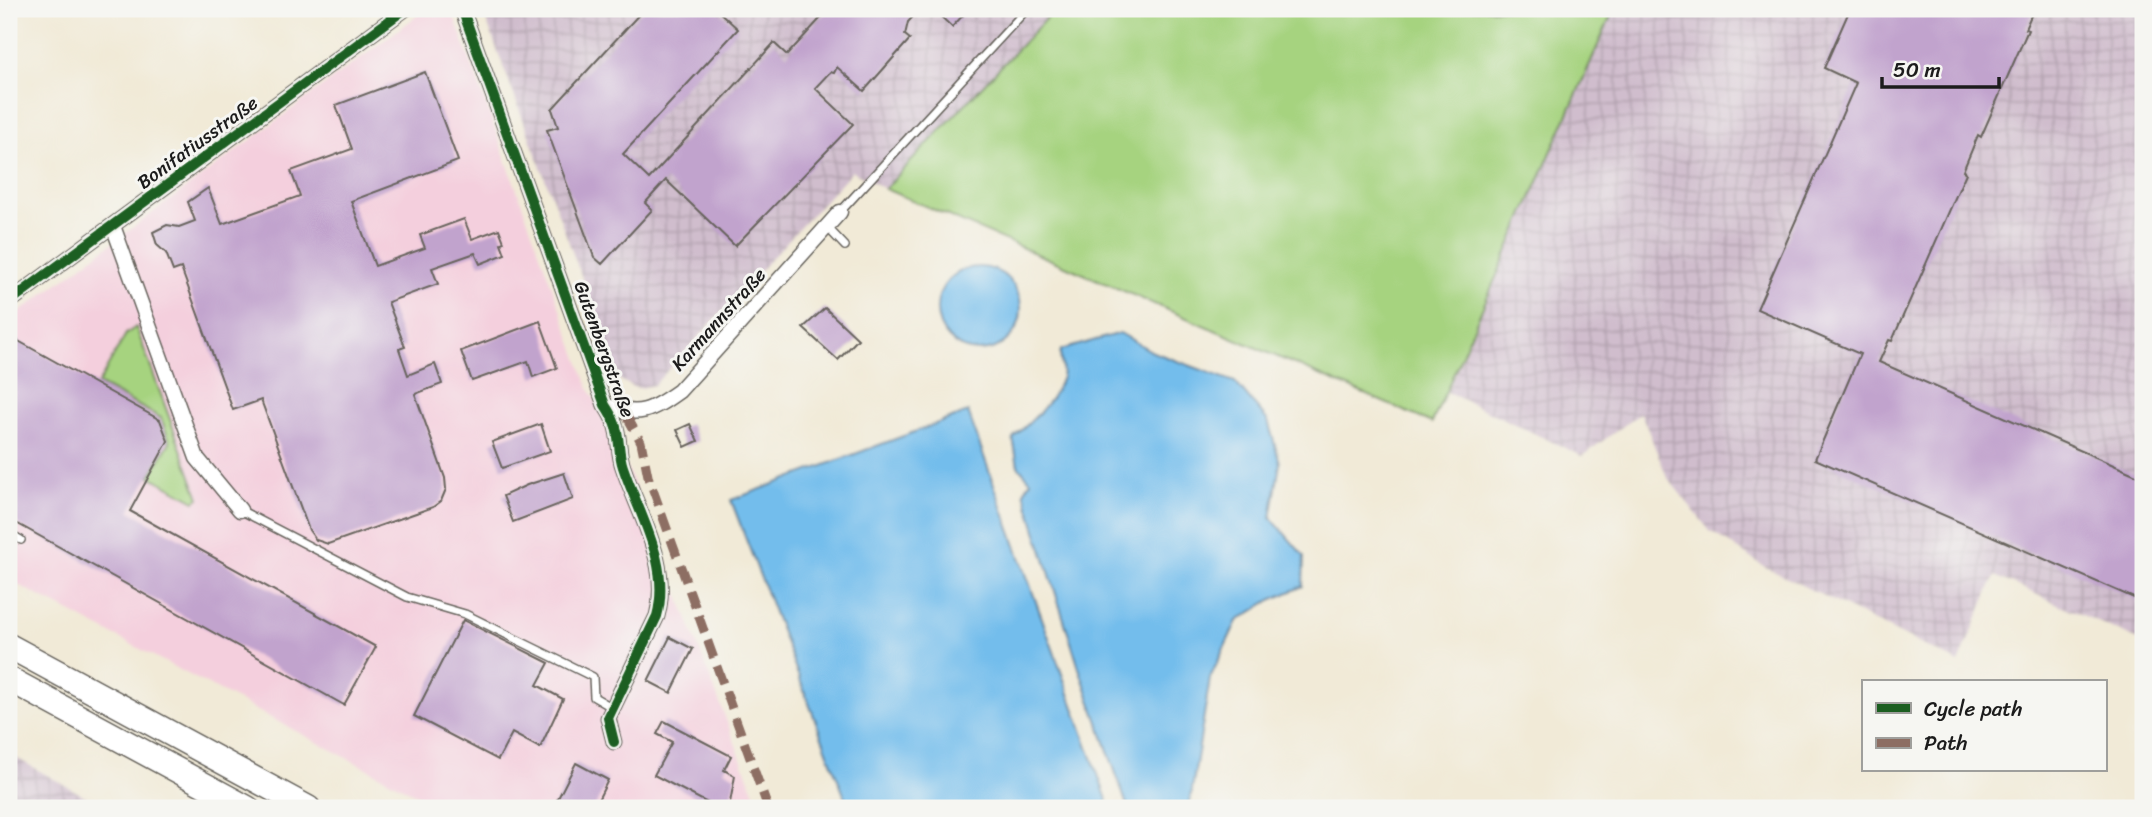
<svg xmlns="http://www.w3.org/2000/svg" width="2152" height="817" viewBox="0 0 2152 817" font-family="Sriracha,sans-serif">
	<style>
		.built { fill: #f4cfdd }
		.industrial { fill: url(#industrial-grid) }
		.grass { fill: #a6d37f; stroke: #61784e; stroke-width: 2 }
		.water { fill: #73bdec; stroke: #486c84; stroke-width: 2 }
		.building { fill: #c1a3cd }
		.lines { fill: none; stroke-linecap: round; stroke-linejoin: round }
		.lane-casing { stroke: #67645d; stroke-width: 10 }
		.street-casing { stroke: #67645d; stroke-width: 17 }
		.highway-casing { stroke: #67645d; stroke-width: 27 }
		.lane { stroke: #fff; stroke-width: 7 }
		.street { stroke: #fff; stroke-width: 14 }
		.highway { stroke: #fff; stroke-width: 24 }
		.quiet { stroke: #8d6e63; stroke-width: 9; stroke-dasharray: 18 9; stroke-linecap: butt }
		.cycleway-casing { stroke: #f6f6f2; stroke-width: 15 }
		.cycleway { stroke: #1b5e20; stroke-width: 10 }
		.labels { text-anchor: middle; stroke-width: 6; stroke-linejoin: round; paint-order: stroke }
		.street-label { font-size: 19px; fill: #1c1c1c; stroke: #f6f6f2 }
	</style>
	<defs>
		<pattern id="industrial-grid" width="8" height="8" patternUnits="userSpaceOnUse" patternTransform="scale(1.75)"><rect width="8" height="8" fill="#d0bdcd"/><path d="M0 4h8M4 0v8" fill="none" stroke="#b2a2af"/></pattern>
	</defs>
	<rect width="100%" height="100%" fill="#f6f6f2"/>
	<filter id="ink" filterUnits="userSpaceOnUse"><feTurbulence type="fractalNoise" baseFrequency=".0143" numOctaves="2"/><feDisplacementMap in="SourceGraphic" scale="14" xChannelSelector="R" yChannelSelector="G"/><feConvolveMatrix kernelMatrix="1 2 1 2 8 2 1 2 1" color-interpolation-filters="sRGB"/></filter>
	<filter id="wash" filterUnits="userSpaceOnUse"><feTurbulence type="fractalNoise" baseFrequency=".00686" numOctaves="4" result="noise"/><feDisplacementMap in="SourceGraphic" scale="28" xChannelSelector="R" yChannelSelector="G"/><feGaussianBlur stdDeviation="1.57" result="paint"/><feColorMatrix in="noise" values="0 0 0 0 0 0 0 0 0 0 0 0 0 0 0 0 0 1.4 0 .05"/><feComposite in="paint" operator="in"/></filter>
	<g filter="url(#wash)">
		<rect width="100%" height="100%" fill="#f1ead7"/>
		<path class="built" d="M 439,10 L 454,16 L 589,389 L 611,429 L 662,552 L 760,808 L 442,808 L 9,580 L 9,320 L 421,13 Z"/>
		<g class="industrial">
			<path d="M 482,9 L 1055,9 L 885,189 L 852,171 L 654,385 L 640,388 L 633,387 L 620,380 Z"/>
			<path d="M 1614,9 L 2143,9 L 2143,642 L 1995,576 L 1959,663 L 1765,567 L 1710,531 L 1667,477 L 1641,413 L 1582,456 L 1447,392 Z"/>
			<path d="M 9,754 L 106,808 L 9,808 Z"/>
		</g>
		<g class="grass">
			<path d="M 1055,9 L 1614,9 L 1432,423 L 885,189 Z"/>
			<path d="M 136,327 L 199,498 L 195,501 L 150,476 L 170,442 L 161,418 L 98,384 L 126,334 Z"/>
		</g>
		<g class="water">
			<circle cx="979" cy="309" r="42"/>
			<path d="M 1120,333 L 1153,352 L 1235,382 L 1268,421 L 1280,463 L 1271,518 L 1304,556 L 1303,586 L 1271,600 L 1237,621 L 1210,678 L 1189,808 L 1128,808 L 1080,671 L 1024,492 L 1031,481 L 1018,466 L 1013,438 C 1032,420 1053,403 1062,377 C 1065,368 1058,360 1061,350 Z"/>
			<path d="M 968,412 L 1110,808 L 849,808 L 731,500 Z"/>
		</g>
		<g id="blocks">
			<g class="building">
				<path d="M 644,9 L 716,9 L 738,29 L 623,154 L 649,179 L 774,43 L 787,55 L 829,9 L 920,9 L 908,22 L 905,35 L 910,39 L 864,91 L 837,67 L 834,73 L 830,72 L 815,88 L 853,124 L 735,246 L 666,180 L 645,203 L 652,210 L 602,264 L 594,257 L 547,130 L 558,127 L 552,109 Z"/>
				<path d="M 933,9 L 969,9 L 952,27 Z"/>
				<path d="M 1850,9 L 2034,9 L 2025,29 L 2028,30 L 1981,137 L 1978,135 L 1963,171 L 1966,173 L 1892,341 L 1889,340 L 1879,362 L 2143,478 L 2143,602 L 1815,459 L 1860,354 L 1757,309 L 1856,83 L 1824,68 Z"/>
				<path d="M 425,72 L 458,161 L 351,201 L 375,266 L 425,248 L 420,235 L 464,219 L 472,239 L 499,229 L 504,242 L 501,243 L 505,254 L 480,264 L 475,253 L 432,268 L 438,284 L 388,302 L 405,347 L 399,349 L 408,375 L 435,364 L 442,384 L 415,394 L 445,478 L 446,489 L 441,501 L 433,507 L 328,544 L 316,540 L 309,530 L 261,400 L 233,410 L 181,268 L 173,271 L 166,253 L 157,245 L 153,232 L 167,225 L 179,227 L 195,221 L 188,202 L 208,188 L 222,224 L 300,196 L 291,171 L 352,149 L 336,105 Z"/>
				<path d="M 825,308 L 858,339 L 838,360 L 803,328 Z"/>
				<path d="M 540,321 L 557,368 L 533,377 L 528,361 L 472,381 L 461,351 Z"/>
				<path d="M 13,338 L 160,420 L 168,441 L 130,511 L 376,647 L 344,705 L 9,519 L 9,346 Z"/>
				<path d="M 541,424 L 550,451 L 502,468 L 492,442 Z"/>
				<path d="M 690,424 L 698,441 L 685,447 L 677,430 Z"/>
				<path d="M 564,473 L 573,499 L 513,522 L 503,496 L 527,485 Z"/>
				<path d="M 463,620 L 549,663 L 537,685 L 563,699 L 540,748 L 512,733 L 498,760 L 414,716 Z"/>
				<path d="M 670,637 L 693,649 L 671,693 L 648,681 Z"/>
				<path d="M 664,721 L 731,756 L 724,770 L 735,776 L 729,808 L 717,808 L 654,775 L 672,742 L 657,734 Z"/>
				<path d="M 576,763 L 608,780 L 594,808 L 553,808 Z"/>
			</g>
		</g>
	</g>
	<g filter="url(#ink)">
		<use href="#blocks" fill-opacity="0" stroke="#67645d" stroke-width="2"/>
		<g class="lines">
			<g class="lane-casing">
				<g id="lane">
					<path d="M 840,212 L 1027,9"/>
					<path d="M 827,227 L 845,246"/>
					<path d="M 240,510 L 407,597 L 465,614 L 593,677 L 594,697 L 613,708"/>
					<path d="M 9,533 L 21,540"/>
				</g>
			</g>
			<g class="street-casing">
				<g id="street">
					<path d="M 462,9 L 605,405 C 609,411 613,418 615,424 C 620,437 618,453 623,467 C 639,515 671,564 657,616 L 608,718 L 614,742"/>
					<path d="M 113,226 L 197,458 L 240,510"/>
					<path d="M 9,302 L 405,9"/>
					<path d="M 605,405 C 639,418 651,411 679,391 L 840,212"/>
				</g>
			</g>
			<g class="highway-casing">
				<g id="highway">
					<path d="M 9,646 L 308,808"/>
					<path d="M 9,679 L 247,808"/>
				</g>
			</g>
			<use href="#lane" class="lane"/>
			<use href="#street" class="street"/>
			<use href="#highway" class="highway"/>
			<path class="quiet" d="M 625,413 L 641,442 L 648,476 L 768,808"/>
			<g class="cycleway-casing">
				<g id="cycleway">
					<path d="M 462,9 L 605,405 C 609,411 613,418 615,424 C 620,437 618,453 623,467 C 639,515 671,564 657,616 L 608,718 L 614,742"/>
					<path d="M 9,302 L 405,9"/>
				</g>
			</g>
			<use href="#cycleway" class="cycleway"/>
		</g>
	</g>
	<g class="labels">
		<g class="street-label">
			<text transform="translate(197 142) rotate(-36)" y="7">Bonifatiusstraße</text>
			<text transform="translate(718 319) rotate(-48)" y="7">Karmannstraße</text>
			<text transform="translate(605 349) rotate(70)" y="7">Gutenbergstraße</text>
		</g>
	</g>
	<rect width="2152" height="817" fill="none" stroke="#f6f6f2" stroke-width="35"/>
	<rect x="1862" y="680" width="245" height="91" fill="#f6f6f2" stroke="#9f9f9c" stroke-width="2"/>
	<rect x="1876" y="703" width="35" height="10" fill="#1b5e20" stroke="#9f9f9c" stroke-width="2"/>
	<text x="1924" y="716" font-size="21" fill="#1c1c1c">Cycle path</text>
	<rect x="1876" y="738" width="35" height="10" fill="#8d6e63" stroke="#9f9f9c" stroke-width="2"/>
	<text x="1924" y="750" font-size="21" fill="#1c1c1c">Path</text>
	<path d="M1882 77v10h117v-10" fill="none" stroke="#1c1c1c" stroke-width="3.5"/>
	<text x="1893" y="77" font-size="21" fill="#1c1c1c" stroke="#f6f6f2" stroke-width="5" paint-order="stroke">50 m</text>
</svg>
